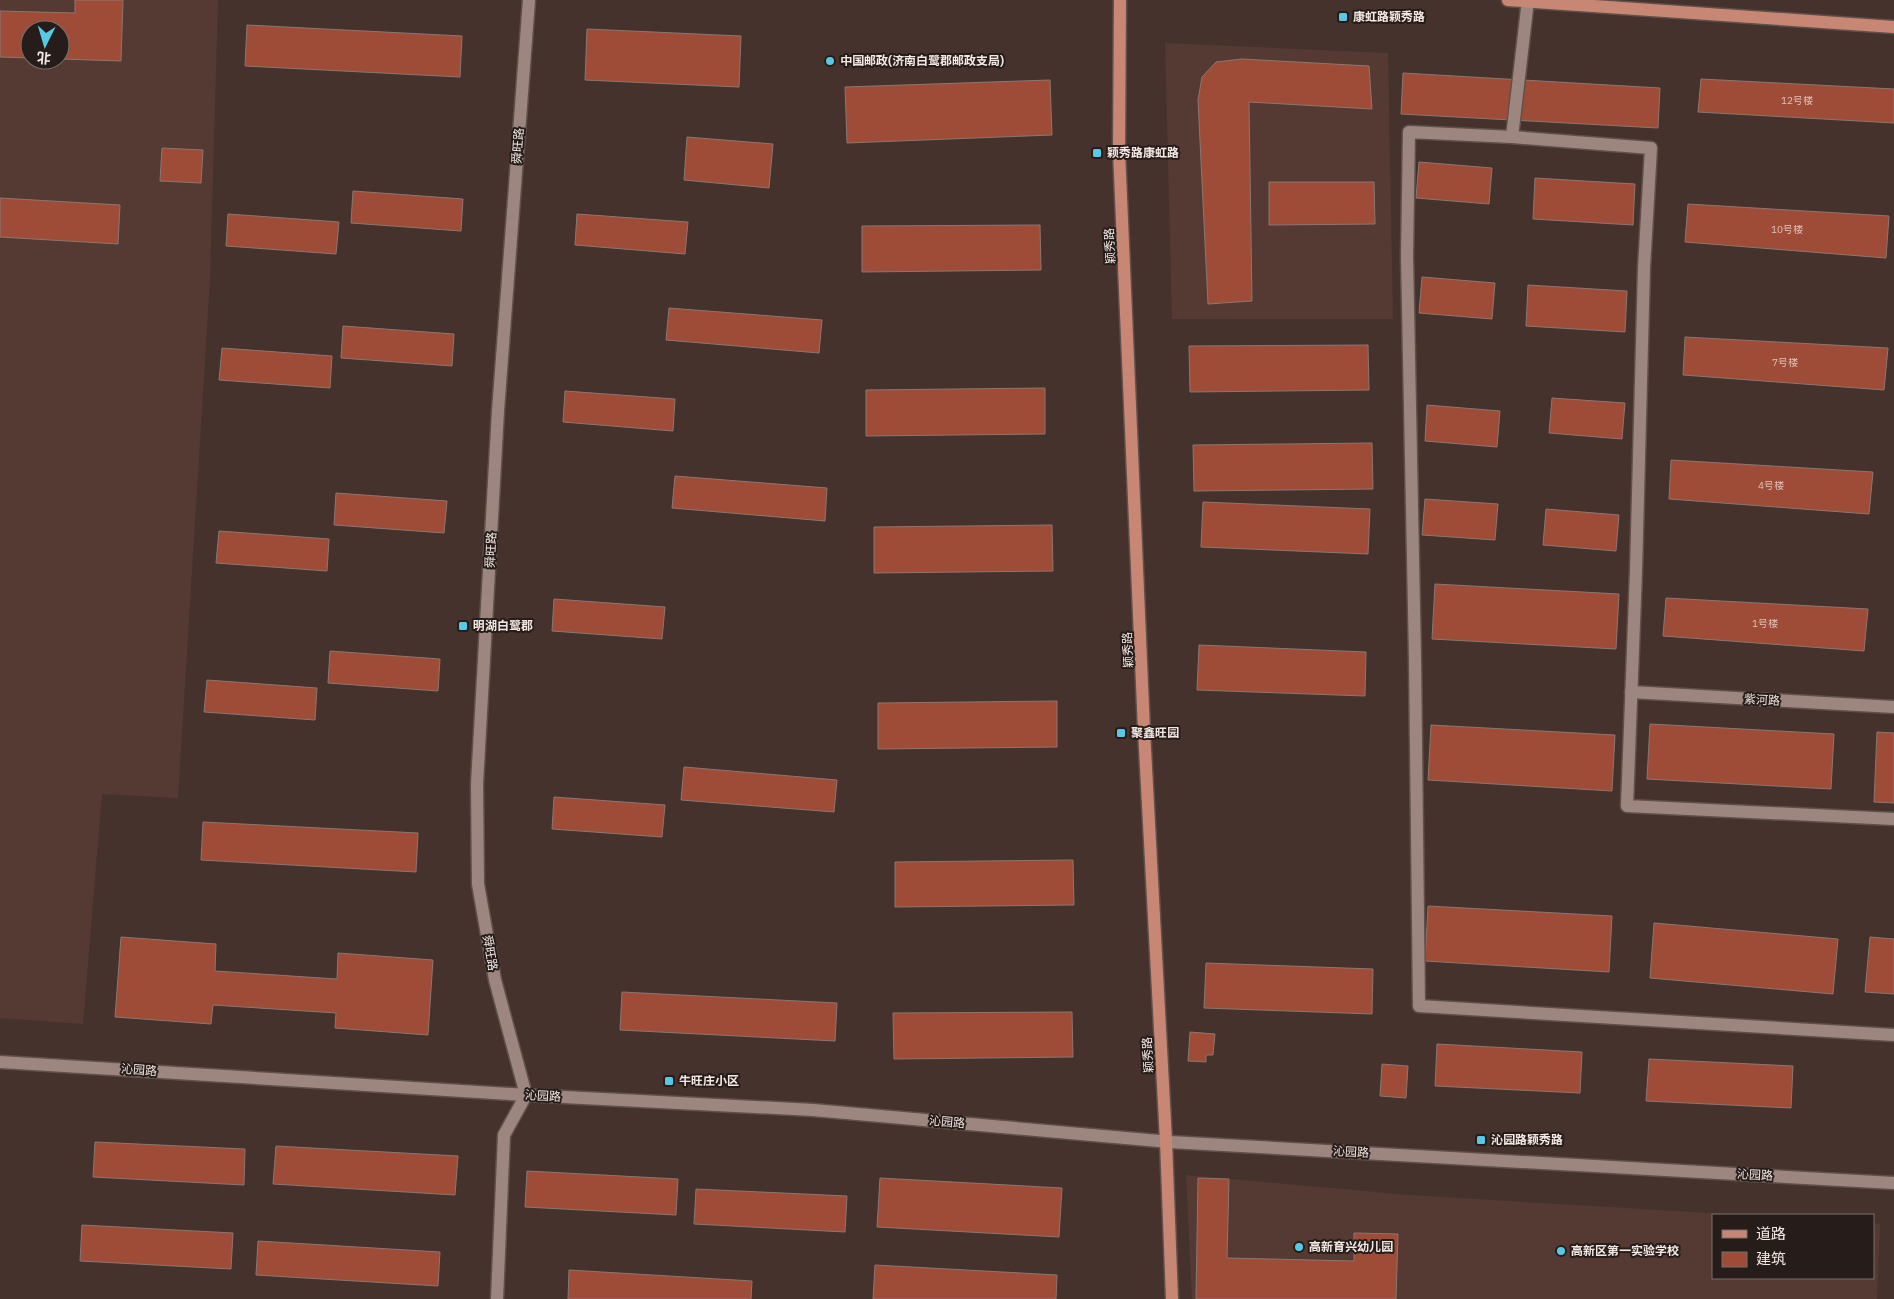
<svg xmlns="http://www.w3.org/2000/svg" width="1894" height="1299" viewBox="0 0 1894 1299" font-family="'IBM Plex Sans','Noto Sans SC',sans-serif">
	<style>
		.built { fill: #553a33; fill-rule: evenodd }
		.building { fill: #9e4c38; stroke: #8d7670 }
		.lines { fill: none; stroke-linecap: round; stroke-linejoin: round }
		.minor-casing { stroke: #60504b; stroke-width: 15 }
		.major-casing { stroke: #60504b; stroke-width: 15 }
		.minor { stroke: #9d867f; stroke-width: 12 }
		.major { stroke: #c88775; stroke-width: 12 }
		.poi-dot { fill: #58c8e4; stroke: #261d1a; stroke-width: 2 }
		.labels { text-anchor: middle; stroke-width: 4; stroke-linejoin: round; paint-order: stroke }
		.number-label { font-size: 10px; fill: #dfc1b9 }
		.poi-label { font-size: 12px; font-weight: bold; fill: #f5e8e4; stroke: #261d1a; text-anchor: start }
		.street-label { font-size: 12px; fill: #f5e8e4; stroke: #261d1a }
	</style>
	<rect width="100%" height="100%" fill="#46322d"/>
	<g class="built">
		<path d="M 0,0 L 218,0 L 210,279 L 178,798 L 102,794 L 83,1024 L 0,1018 ZM 30,30 L 60,30 L 60,60 L 30,60 Z"/>
		<path d="M 1165,43 L 1388,53 L 1393,319 L 1172,319 Z"/>
		<path d="M 1186,1175 L 1409,1195 L 1743,1215 L 1713,1215 L 1713,1278 L 1873,1278 L 1873,1223 L 1880,1224 L 1877,1299 L 1192,1299 Z"/>
	</g>
	<g class="building">
		<path d="M 75,0 L 123,0 L 121,61 L 60,59 L 60,30 L 30,30 L 30,58 L 0,57 L 0,11 L 75,13 Z"/>
		<path d="M 247,25 L 462,36 L 460,77 L 245,66 Z"/>
		<path d="M 587,29 L 741,36 L 739,87 L 585,80 Z"/>
		<path d="M 1242,59 L 1369,66 L 1372,109 L 1249,102 L 1252,301 L 1208,304 L 1198,100 L 1202,77 L 1216,62 Z"/>
		<path d="M 1403,73 L 1660,88 L 1658,128 L 1401,114 Z"/>
		<path d="M 1701,79 L 1894,89 L 1894,123 L 1698,112 Z"/>
		<path d="M 1050,80 L 1052,135 L 847,143 L 845,87 Z"/>
		<path d="M 687,137 L 773,144 L 769,188 L 684,180 Z"/>
		<path d="M 162,148 L 203,150 L 201,183 L 160,181 Z"/>
		<path d="M 1419,162 L 1492,168 L 1489,204 L 1416,198 Z"/>
		<path d="M 1535,178 L 1635,184 L 1633,225 L 1533,219 Z"/>
		<path d="M 1269,182 L 1374,182 L 1375,224 L 1269,225 Z"/>
		<path d="M 353,191 L 463,199 L 461,231 L 351,223 Z"/>
		<path d="M 0,198 L 120,205 L 118,244 L 0,237 Z"/>
		<path d="M 1688,204 L 1889,216 L 1886,258 L 1685,242 Z"/>
		<path d="M 228,214 L 339,222 L 336,254 L 226,246 Z"/>
		<path d="M 577,214 L 688,222 L 685,254 L 575,245 Z"/>
		<path d="M 1040,225 L 1041,270 L 862,272 L 862,226 Z"/>
		<path d="M 1422,277 L 1495,283 L 1492,319 L 1419,313 Z"/>
		<path d="M 1528,285 L 1627,291 L 1625,332 L 1526,326 Z"/>
		<path d="M 669,308 L 822,320 L 819,353 L 666,340 Z"/>
		<path d="M 343,326 L 454,334 L 452,366 L 341,358 Z"/>
		<path d="M 1685,337 L 1888,348 L 1884,390 L 1683,375 Z"/>
		<path d="M 1368,345 L 1369,390 L 1190,392 L 1189,346 Z"/>
		<path d="M 222,348 L 332,356 L 330,388 L 219,380 Z"/>
		<path d="M 1045,388 L 1045,434 L 866,436 L 866,390 Z"/>
		<path d="M 565,391 L 675,399 L 673,431 L 563,422 Z"/>
		<path d="M 1552,398 L 1625,403 L 1622,439 L 1549,433 Z"/>
		<path d="M 1427,405 L 1500,411 L 1497,447 L 1425,441 Z"/>
		<path d="M 1372,443 L 1373,489 L 1194,491 L 1193,445 Z"/>
		<path d="M 1671,460 L 1873,472 L 1869,514 L 1669,499 Z"/>
		<path d="M 675,476 L 827,488 L 825,521 L 672,508 Z"/>
		<path d="M 336,493 L 447,501 L 444,533 L 334,525 Z"/>
		<path d="M 1425,499 L 1498,504 L 1495,540 L 1422,535 Z"/>
		<path d="M 1203,502 L 1370,509 L 1368,554 L 1201,547 Z"/>
		<path d="M 1546,509 L 1619,515 L 1616,551 L 1543,545 Z"/>
		<path d="M 1052,525 L 1053,571 L 874,573 L 874,527 Z"/>
		<path d="M 219,531 L 329,539 L 327,571 L 216,563 Z"/>
		<path d="M 1435,584 L 1619,594 L 1616,649 L 1432,639 Z"/>
		<path d="M 1666,598 L 1868,609 L 1864,651 L 1663,636 Z"/>
		<path d="M 554,599 L 665,607 L 662,639 L 552,631 Z"/>
		<path d="M 1199,645 L 1366,652 L 1365,696 L 1197,690 Z"/>
		<path d="M 330,651 L 440,659 L 438,691 L 328,683 Z"/>
		<path d="M 207,680 L 317,688 L 315,720 L 204,712 Z"/>
		<path d="M 1057,701 L 1057,747 L 878,749 L 878,703 Z"/>
		<path d="M 1650,724 L 1834,734 L 1831,789 L 1647,779 Z"/>
		<path d="M 1431,725 L 1615,735 L 1612,791 L 1428,780 Z"/>
		<path d="M 1877,732 L 1894,733 L 1894,803 L 1874,802 Z"/>
		<path d="M 684,767 L 837,780 L 834,812 L 681,800 Z"/>
		<path d="M 554,797 L 665,805 L 662,837 L 552,829 Z"/>
		<path d="M 203,822 L 418,833 L 416,872 L 201,860 Z"/>
		<path d="M 1073,860 L 1074,905 L 895,907 L 895,862 Z"/>
		<path d="M 1428,906 L 1612,916 L 1609,972 L 1425,961 Z"/>
		<path d="M 1654,923 L 1838,939 L 1833,994 L 1650,978 Z"/>
		<path d="M 121,937 L 216,944 L 215,971 L 337,979 L 338,953 L 433,960 L 428,1035 L 335,1028 L 336,1013 L 213,1005 L 211,1024 L 115,1017 Z"/>
		<path d="M 1870,937 L 1894,939 L 1894,994 L 1865,992 Z"/>
		<path d="M 1206,963 L 1373,969 L 1372,1014 L 1204,1008 Z"/>
		<path d="M 622,992 L 837,1003 L 835,1041 L 620,1030 Z"/>
		<path d="M 1072,1012 L 1073,1057 L 894,1059 L 893,1013 Z"/>
		<path d="M 1190,1032 L 1215,1034 L 1213,1055 L 1206,1055 L 1206,1062 L 1188,1061 Z"/>
		<path d="M 1437,1044 L 1582,1052 L 1580,1093 L 1435,1086 Z"/>
		<path d="M 1649,1059 L 1793,1066 L 1791,1108 L 1646,1101 Z"/>
		<path d="M 1382,1064 L 1408,1066 L 1406,1098 L 1380,1096 Z"/>
		<path d="M 95,1142 L 245,1149 L 244,1185 L 93,1177 Z"/>
		<path d="M 276,1146 L 458,1156 L 455,1195 L 273,1184 Z"/>
		<path d="M 527,1171 L 678,1179 L 676,1215 L 525,1207 Z"/>
		<path d="M 880,1178 L 1062,1188 L 1059,1237 L 877,1227 Z"/>
		<path d="M 1198,1178 L 1229,1179 L 1227,1258 L 1354,1261 L 1354,1233 L 1398,1234 L 1396,1299 L 1196,1299 Z"/>
		<path d="M 696,1189 L 847,1196 L 845,1232 L 694,1224 Z"/>
		<path d="M 82,1225 L 233,1233 L 231,1269 L 80,1261 Z"/>
		<path d="M 258,1241 L 440,1252 L 438,1286 L 256,1275 Z"/>
		<path d="M 875,1265 L 1057,1275 L 1056,1299 L 873,1299 Z"/>
		<path d="M 569,1270 L 752,1281 L 751,1299 L 568,1299 Z"/>
	</g>
	<g class="lines">
		<g class="minor-casing">
			<g id="minor">
				<path d="M 1528,0 L 1512,137 L 1651,148 L 1644,268 L 1636,571 L 1627,806 L 1894,819"/>
				<path d="M 1512,137 L 1409,132 L 1407,256 L 1415,659 L 1419,1006 L 1894,1035"/>
				<path d="M 1631,692 L 1894,707"/>
				<path d="M 0,1062 L 526,1095 L 813,1110 L 1170,1142 L 1894,1183"/>
				<path d="M 526,1095 L 495,980 L 478,884 L 477,784 L 498,411 L 529,0"/>
				<path d="M 497,1299 L 504,1135 L 526,1095"/>
			</g>
		</g>
		<g class="major-casing">
			<g id="major">
				<path d="M 1120,0 L 1119,151 L 1144,730 L 1166,1141 L 1172,1299"/>
				<path d="M 1508,0 L 1894,27"/>
			</g>
		</g>
		<use href="#minor" class="minor"/>
		<use href="#major" class="major"/>
	</g>
	<g class="poi-dot">
		<rect x="1338" y="12" width="10" height="10" rx="2.5"/>
		<circle cx="830" cy="61" r="5"/>
		<rect x="1092" y="148" width="10" height="10" rx="2.5"/>
		<rect x="458" y="621" width="10" height="10" rx="2.5"/>
		<rect x="1116" y="728" width="10" height="10" rx="2.5"/>
		<rect x="664" y="1076" width="10" height="10" rx="2.5"/>
		<rect x="1476" y="1135" width="10" height="10" rx="2.5"/>
		<circle cx="1299" cy="1247" r="5"/>
		<circle cx="1561" cy="1251" r="5"/>
	</g>
	<g class="labels">
		<g class="number-label">
			<text x="1797" y="104">12号楼</text>
			<text x="1787" y="233">10号楼</text>
			<text x="1785" y="366">7号楼</text>
			<text x="1771" y="489">4号楼</text>
			<text x="1765" y="627">1号楼</text>
		</g>
		<g class="poi-label">
			<text x="1353" y="21">康虹路颖秀路</text>
			<text x="840" y="65">中国邮政(济南白鹭郡邮政支局)</text>
			<text x="1107" y="157">颖秀路康虹路</text>
			<text x="473" y="630">明湖白鹭郡</text>
			<text x="1131" y="737">聚鑫旺园</text>
			<text x="679" y="1085">牛旺庄小区</text>
			<text x="1491" y="1144">沁园路颖秀路</text>
			<text x="1309" y="1251">高新育兴幼儿园</text>
			<text x="1571" y="1255">高新区第一实验学校</text>
		</g>
		<g class="street-label">
			<text transform="translate(518 146) rotate(-86)" y="4">舜旺路</text>
			<text transform="translate(1110 246) rotate(-93)" y="4">颖秀路</text>
			<text transform="translate(491 550) rotate(-87)" y="4">舜旺路</text>
			<text transform="translate(1128 650) rotate(-92)" y="4">颖秀路</text>
			<text transform="translate(1762 700) rotate(3)" y="4">紫河路</text>
			<text transform="translate(490 953) rotate(80)" y="4">舜旺路</text>
			<text transform="translate(1148 1055) rotate(-93)" y="4">颖秀路</text>
			<text transform="translate(139 1070) rotate(4)" y="4">沁园路</text>
			<text transform="translate(543 1096) rotate(3)" y="4">沁园路</text>
			<text transform="translate(947 1122) rotate(5)" y="4">沁园路</text>
			<text transform="translate(1351 1152) rotate(3)" y="4">沁园路</text>
			<text transform="translate(1755 1175) rotate(3)" y="4">沁园路</text>
		</g>
	</g>
	<rect x="1712" y="1214" width="162" height="65" fill="#261d1a" stroke="#796e6b"/>
	<rect x="1722" y="1230" width="25" height="8" fill="#c88775" stroke="#796e6b"/>
	<text x="1756" y="1239" font-size="15" fill="#f5e8e4">道路</text>
	<rect x="1722" y="1252" width="25" height="15" fill="#9e4c38" stroke="#796e6b"/>
	<text x="1756" y="1264" font-size="15" fill="#f5e8e4">建筑</text>
	<g transform="translate(45 45) rotate(185)"><circle r="24" fill="#261d1a" stroke="#796e6b"/>
	<path d="M0-4L9 19L0 12L-9 19Z" fill="#58c8e4"/>
	<text y="-8" font-size="14" font-weight="bold" text-anchor="middle" fill="#f5e8e4">北</text>
	</g>
</svg>
